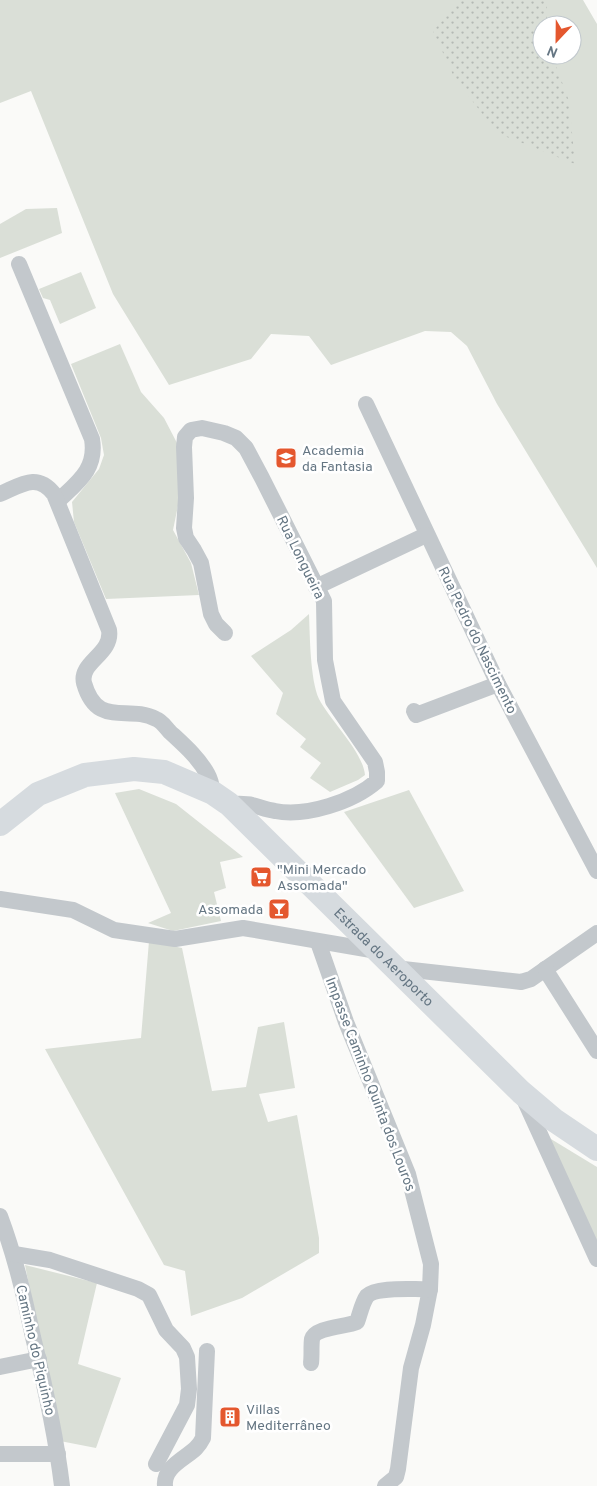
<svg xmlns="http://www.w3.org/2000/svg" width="597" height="1486" viewBox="0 0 597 1486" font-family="Overpass,sans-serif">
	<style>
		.grass { fill: #dadfd7; fill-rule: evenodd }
		.garden { fill: url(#garden-dots) }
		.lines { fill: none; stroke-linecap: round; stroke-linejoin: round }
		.minor { stroke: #c3c8cc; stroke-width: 16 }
		.secondary { stroke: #d6dbdf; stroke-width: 24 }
		.labels { text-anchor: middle; stroke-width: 5; stroke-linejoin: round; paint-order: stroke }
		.poi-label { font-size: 14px; fill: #657683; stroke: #fff; text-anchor: start }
		.street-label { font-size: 14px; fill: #657683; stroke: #fff }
	</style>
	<defs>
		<pattern id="garden-dots" width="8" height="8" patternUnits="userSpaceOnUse" patternTransform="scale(1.25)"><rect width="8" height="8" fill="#dadfd7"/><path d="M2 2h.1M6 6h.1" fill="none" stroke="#b4b9b4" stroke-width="1.8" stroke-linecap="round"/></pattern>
	</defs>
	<rect width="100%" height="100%" fill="#fafaf8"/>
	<g class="grass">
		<path d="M 0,0 L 583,0 L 597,24 L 597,568 L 497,404 L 467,346 L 451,332 L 425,331 L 331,365 L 309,336 L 271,334 L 251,359 L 169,385 L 113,294 L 31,91 L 0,103 ZM 542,25 L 572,25 L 572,55 L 542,55 Z"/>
		<path d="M 57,208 L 62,233 L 0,258 L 0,224 L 26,209 Z"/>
		<path d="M 81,272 L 96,308 L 60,324 L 50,300 L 43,298 L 39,289 Z"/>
		<path d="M 120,344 L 141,392 L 164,418 L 177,443 L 181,491 L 173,530 L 191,563 L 199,595 L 106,599 L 74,522 L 72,502 L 99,469 L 104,455 L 101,438 L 71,364 Z"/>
		<path d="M 309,614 C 310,636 310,679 319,699 C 330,720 363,752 365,775 L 358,780 L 330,792 L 310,778 L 321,763 L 300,747 L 306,739 L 276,714 L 283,693 L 251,656 L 291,630 Z"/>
		<path d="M 139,789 L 176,804 L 243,857 L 220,862 L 226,888 L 214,892 L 221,921 L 173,931 L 148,923 L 171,913 L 115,793 Z"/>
		<path d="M 409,790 L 464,891 L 414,908 L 344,812 Z"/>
		<path d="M 149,941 L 182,948 L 212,1091 L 246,1087 L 258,1027 L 284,1022 L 295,1088 L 259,1094 L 268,1122 L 297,1115 L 319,1238 L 319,1253 L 242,1298 L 191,1316 L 185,1271 L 164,1265 L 45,1049 L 141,1038 Z"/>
		<path d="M 546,1136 L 597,1167 L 597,1241 Z"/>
		<path d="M 25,1265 L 97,1283 L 78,1364 L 121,1378 L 96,1448 L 60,1441 Z"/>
	</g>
	<path class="garden" d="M 461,0 L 547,0 L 547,25 L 542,25 L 542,55 L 552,55 L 569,101 L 575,164 L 497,133 L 454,77 L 433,31 Z"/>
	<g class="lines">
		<g class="minor">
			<path d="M 19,264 L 92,439 C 97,469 78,482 58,501"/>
			<path d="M 366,404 L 498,684 L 597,871"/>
			<path d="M 0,494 C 21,485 37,472 54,494 L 109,630 C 113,654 79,662 84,683 C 97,729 128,704 156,719 C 162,721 166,728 170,732 C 184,745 199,758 208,775 C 211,780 212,787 213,793"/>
			<path d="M 316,587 L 426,535"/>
			<path d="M 225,633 L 216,624 L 211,614 L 201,563 L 194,550 L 186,538 L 184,528 L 186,498 L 184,447 L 185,437 L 191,430 L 202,428 L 224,433 L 236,438 L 246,448 L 262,478 L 324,601 L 325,660 L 333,701 L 375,762 L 377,772 L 377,781 C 353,802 306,817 275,811 C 267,810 260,807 252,805 C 245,803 237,804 229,804"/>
			<path d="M 414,711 L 416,715 L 498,684"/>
			<path d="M 0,899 L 73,910 L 114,930 L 175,939 L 243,928 L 377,951"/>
			<path d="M 318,942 L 346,1022 L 408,1174 L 431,1264 L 430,1289 L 423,1325 L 411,1368 L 398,1469 L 396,1477 L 385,1486"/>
			<path d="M 394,968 L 521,982 L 531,979 L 597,933"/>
			<path d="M 545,969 L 597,1051"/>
			<path d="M 523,1097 L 597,1259"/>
			<path d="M 0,1216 C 15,1256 24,1295 33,1337 C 45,1386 56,1436 62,1486"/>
			<path d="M 14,1254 L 50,1260 L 138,1289 L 149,1295 L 166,1330 L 183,1348 L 187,1357 L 189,1389 L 187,1405 L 156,1464"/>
			<path d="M 311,1363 C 312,1356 311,1346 312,1339 C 315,1327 346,1327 357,1322 C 360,1314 362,1303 367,1296 C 377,1286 416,1290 430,1289"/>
			<path d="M 0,1367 L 39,1359"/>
			<path d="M 0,1454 L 58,1454"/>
			<path d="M 165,1486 C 163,1467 185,1459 196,1448 C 199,1445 201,1442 203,1438 L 207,1351"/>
		</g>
		<path class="secondary" id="s1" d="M 0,824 L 38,794 L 85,775 L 134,769 L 164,772 L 213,793 L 229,804 L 521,1092 L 554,1120 L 597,1149"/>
	</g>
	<defs>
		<g id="school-square" transform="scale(1.125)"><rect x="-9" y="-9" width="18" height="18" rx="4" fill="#e4572e" stroke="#fff"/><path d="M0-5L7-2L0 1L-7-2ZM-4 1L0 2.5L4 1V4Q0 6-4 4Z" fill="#fff"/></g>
		<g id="supermarket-square" transform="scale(1.125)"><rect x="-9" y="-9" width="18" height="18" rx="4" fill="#e4572e" stroke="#fff"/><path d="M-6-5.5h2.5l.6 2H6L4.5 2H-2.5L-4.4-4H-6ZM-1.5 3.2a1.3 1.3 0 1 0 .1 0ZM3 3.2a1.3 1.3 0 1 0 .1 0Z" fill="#fff"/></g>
		<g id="bar-square" transform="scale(1.125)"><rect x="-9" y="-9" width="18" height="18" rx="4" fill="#e4572e" stroke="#fff"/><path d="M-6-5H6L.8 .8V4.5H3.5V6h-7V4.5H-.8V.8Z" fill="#fff"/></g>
		<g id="building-square" transform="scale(1.125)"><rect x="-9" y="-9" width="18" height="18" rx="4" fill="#e4572e" stroke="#fff"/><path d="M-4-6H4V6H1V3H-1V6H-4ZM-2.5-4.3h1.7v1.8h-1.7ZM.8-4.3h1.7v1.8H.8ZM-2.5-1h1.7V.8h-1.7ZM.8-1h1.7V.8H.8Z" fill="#fff"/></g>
	</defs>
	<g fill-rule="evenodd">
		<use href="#school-square" x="286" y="458"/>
		<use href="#supermarket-square" x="261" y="877"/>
		<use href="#bar-square" x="279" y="909"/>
		<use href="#building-square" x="230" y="1417"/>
	</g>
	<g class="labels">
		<g class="poi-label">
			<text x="302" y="455">Academia<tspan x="302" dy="16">da Fantasia</tspan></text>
			<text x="277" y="874">"Mini Mercado<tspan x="277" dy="16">Assomada"</tspan></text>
			<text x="263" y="914" text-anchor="end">Assomada</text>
			<text x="246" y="1414">Villas<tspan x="246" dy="16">Mediterrâneo</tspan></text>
		</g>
		<g class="street-label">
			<text transform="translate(301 557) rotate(64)" y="5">Rua Longueira</text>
			<text transform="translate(478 640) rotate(64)" y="5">Rua Pedro do Nascimento</text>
			<text dy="5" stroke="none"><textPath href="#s1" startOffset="469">Estrada do Aeroporto</textPath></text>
			<text transform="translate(371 1084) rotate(69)" y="5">Impasse Caminho Quinta dos Louros</text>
			<text transform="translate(36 1350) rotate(77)" y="5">Caminho do Piquinho</text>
		</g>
	</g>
	<g transform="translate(557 40) rotate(202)"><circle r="24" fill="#ffffff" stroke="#c1c8cd"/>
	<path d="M0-4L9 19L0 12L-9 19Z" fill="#e4572e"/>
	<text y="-8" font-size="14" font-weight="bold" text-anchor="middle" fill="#657683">N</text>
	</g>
</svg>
